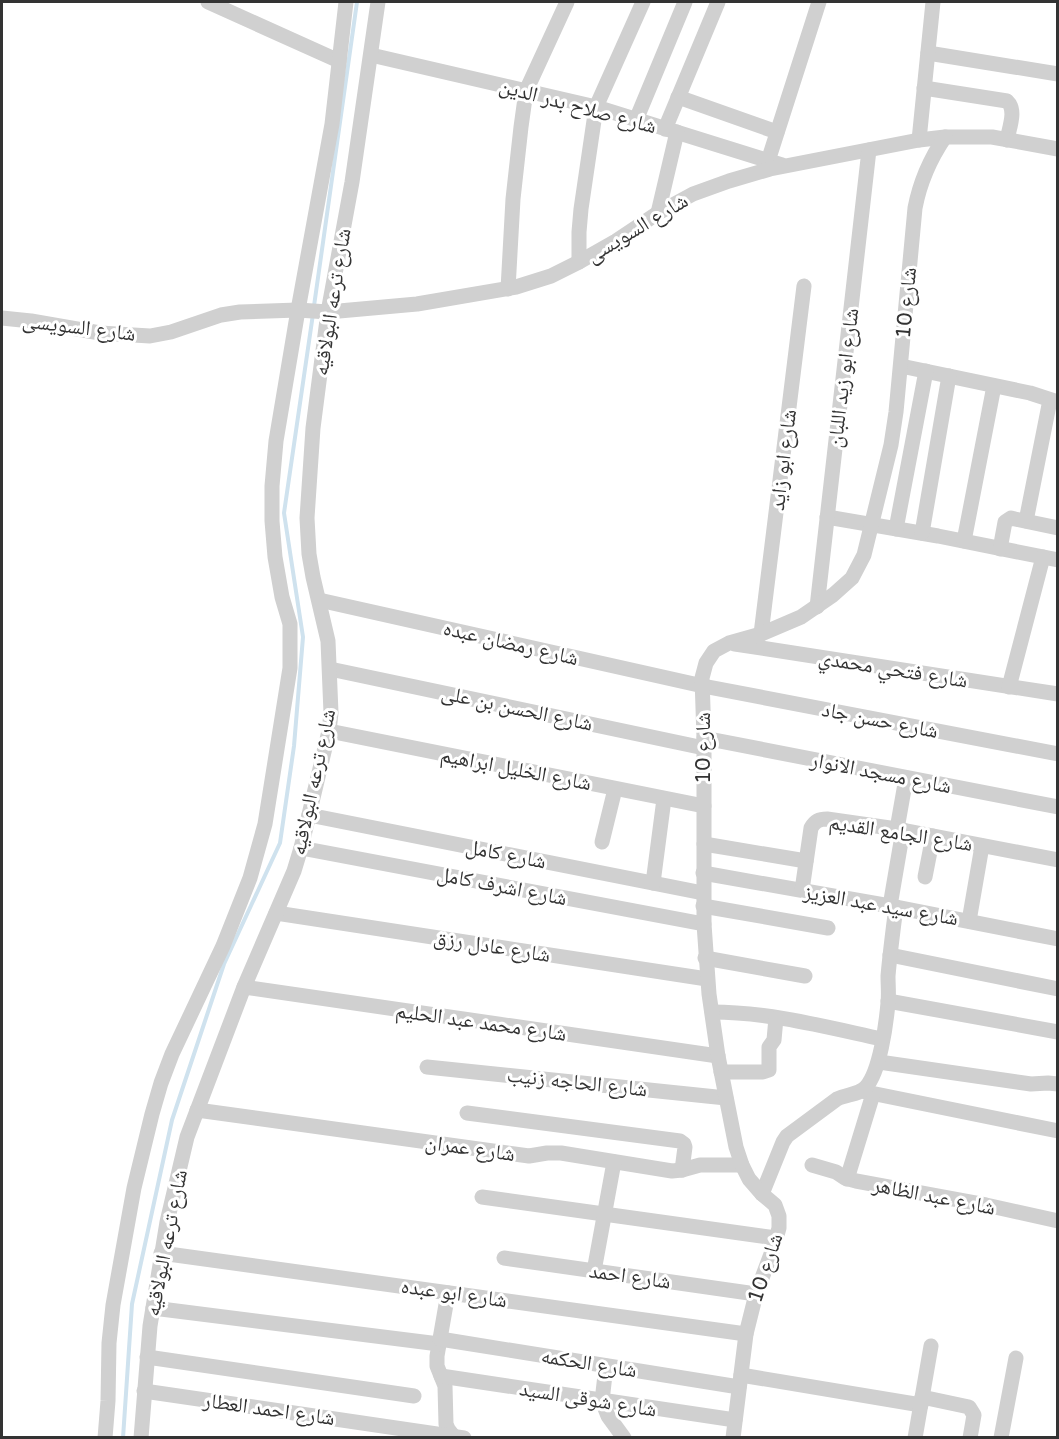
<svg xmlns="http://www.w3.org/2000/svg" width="1059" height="1439" viewBox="0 0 1059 1439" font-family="'Varela Round','Noto Naskh Arabic',sans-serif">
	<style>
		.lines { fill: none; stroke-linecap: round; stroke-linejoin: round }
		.stream { stroke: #cfe2ee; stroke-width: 4 }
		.street { stroke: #d0d0d0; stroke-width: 15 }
		.labels { text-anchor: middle; stroke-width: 6; stroke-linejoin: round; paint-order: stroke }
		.street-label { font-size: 21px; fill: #333; stroke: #fff }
	</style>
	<rect width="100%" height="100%" fill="#fff"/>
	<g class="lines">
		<g class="stream">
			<path d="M 314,306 L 357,2"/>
			<path d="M 123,1438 L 132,1304 L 172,1120 L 224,964 L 280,843 L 294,746 L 303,637 L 284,513 L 313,314"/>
		</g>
		<g class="street">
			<path d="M 208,2 L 339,61"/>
			<path d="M 928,53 L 1058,74"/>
			<path d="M 371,55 L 596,107 L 782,165"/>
			<path d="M 924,88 L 1007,101 C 1017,110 1009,128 1007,140"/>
			<path d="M 678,97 L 777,132"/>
			<path d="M 636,120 L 685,2"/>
			<path d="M 665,129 L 718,2"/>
			<path d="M 919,140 L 933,2"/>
			<path d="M 768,161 L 819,2"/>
			<path d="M 658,213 L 677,132"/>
			<path d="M 579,262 L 579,232 L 581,209 L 596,107 L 643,2"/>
			<path d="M 508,289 L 513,199 L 521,127 L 526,91 L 567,2"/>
			<path d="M 2,318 L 31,321 L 100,333 L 150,336 L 171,332 L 221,315 L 240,312 L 298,310 L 328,312 L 417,304 L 516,287 L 551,276 L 579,262 L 616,241 L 658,213 L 693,194 L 729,181 L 770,169 L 919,140 L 945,137 L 992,137 L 1058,149"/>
			<path d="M 901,366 L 1030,393 L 1058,402"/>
			<path d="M 827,517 L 938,536 L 1058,560"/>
			<path d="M 1026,521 L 1050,400"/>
			<path d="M 896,529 L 926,371"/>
			<path d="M 922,533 L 949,376"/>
			<path d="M 964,541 L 994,386"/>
			<path d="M 1000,549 L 1005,522 L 1011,518 L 1015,519 L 1058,528"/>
			<path d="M 319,600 L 703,686 L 1058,754"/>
			<path d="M 817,607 L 869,150"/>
			<path d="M 761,634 L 804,286"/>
			<path d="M 735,644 L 1058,694"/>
			<path d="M 330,669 L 704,748"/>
			<path d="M 1009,687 L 1043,557"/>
			<path d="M 329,731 L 704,806"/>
			<path d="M 704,738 L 1058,807"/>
			<path d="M 309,815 L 703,893"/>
			<path d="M 897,829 L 906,778"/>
			<path d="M 602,842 L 615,789"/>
			<path d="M 704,844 L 806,861"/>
			<path d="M 301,848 L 704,924"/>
			<path d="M 703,873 L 890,906 L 1058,939"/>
			<path d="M 925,877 L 933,836"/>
			<path d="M 653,883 L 664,799"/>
			<path d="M 802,890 L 811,828 C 815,821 819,819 827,819 L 897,829 L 1058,860"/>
			<path d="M 703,906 L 828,928"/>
			<path d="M 890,906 L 903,830"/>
			<path d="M 276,913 L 707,979"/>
			<path d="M 969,921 L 982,846"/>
			<path d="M 890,955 L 1058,989"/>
			<path d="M 705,958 L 805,976"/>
			<path d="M 244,987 L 718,1056"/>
			<path d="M 888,1001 L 1058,1032"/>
			<path d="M 712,1012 C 769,1012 826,1027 882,1039"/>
			<path d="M 879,1062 L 1031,1084 L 1048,1083 L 1058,1084"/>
			<path d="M 427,1067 L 726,1098"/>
			<path d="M 721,1072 L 763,1072 L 769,1070 L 769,1047 L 774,1040 L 776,1018"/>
			<path d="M 861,1091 L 1058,1131"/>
			<path d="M 197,1110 L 529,1156 L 547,1153 L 561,1153 L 672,1171 L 682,1170 L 700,1165 L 742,1165"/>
			<path d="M 467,1113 L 680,1141 L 684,1144 L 685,1147 L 682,1170"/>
			<path d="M 812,1165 L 836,1172 L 845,1178 L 856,1181 L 986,1205 L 1058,1221"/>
			<path d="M 847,1179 L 873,1094"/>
			<path d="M 762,1194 L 783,1142 L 787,1136 L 837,1099 C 847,1094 859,1095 866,1087 C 880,1071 886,1025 888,1003 C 889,994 888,985 888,976 C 890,953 893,930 896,907"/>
			<path d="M 482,1197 L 776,1238"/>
			<path d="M 161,1253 L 746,1334"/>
			<path d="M 504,1258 L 756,1294"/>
			<path d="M 594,1271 L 614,1162"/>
			<path d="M 448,1293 L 437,1356 L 437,1366 L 445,1386 L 446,1424 L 448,1429 L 455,1438"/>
			<path d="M 153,1308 L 439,1344"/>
			<path d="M 440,1339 L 739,1387"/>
			<path d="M 147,1357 L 414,1396"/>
			<path d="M 606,1366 L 602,1401 L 608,1416 L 624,1438"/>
			<path d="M 741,1375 L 921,1405"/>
			<path d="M 441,1376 L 735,1420"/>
			<path d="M 144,1391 L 464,1438"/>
			<path d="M 922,1397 L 969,1407 L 974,1415 L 970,1438"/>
			<path d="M 105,1438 L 108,1401 L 109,1343 L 113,1305 L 134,1188 L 152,1114 L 161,1083 L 172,1054 L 223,946 L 250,878 L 265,824 L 290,668 L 290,624 L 282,597 L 275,557 L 272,521 L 272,486 L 276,441 L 298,310 L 332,124 L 346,2"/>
			<path d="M 141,1438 L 150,1326 L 167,1222 L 187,1137 L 244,987 L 294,871 L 301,848 L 329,731 L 331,713 L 328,641 L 313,577 L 309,554 L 307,518 L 313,428 L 328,312 L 352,182 L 378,2"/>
			<path d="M 733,1438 L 746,1334 L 756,1294 L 774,1246 L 779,1228 L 779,1216 L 775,1205 L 762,1194 L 749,1179 L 742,1165 L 736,1147 L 718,1056 L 709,994 L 704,924 L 704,738 L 702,678 L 706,663 L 714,651 L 729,643 L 761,634 L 801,617 L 833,595 L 852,578 L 864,555 L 891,445 L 896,412 L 915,208 C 920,182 930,159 945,137"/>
			<path d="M 915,1438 L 931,1346"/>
			<path d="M 1001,1438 L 1016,1358"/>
		</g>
	</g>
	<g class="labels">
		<g class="street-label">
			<text transform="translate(578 106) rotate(15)" y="7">شارع صلاح بدر الدين</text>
			<text transform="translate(637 228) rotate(-31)" y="7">شارع السويسى</text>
			<text transform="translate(332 302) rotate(-81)" y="7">شارع ترعه البولاقيه</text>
			<text transform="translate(906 303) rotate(-85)" y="7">شارع 10</text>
			<text transform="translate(79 327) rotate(7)" y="7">شارع السويسى</text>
			<text transform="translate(843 378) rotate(-83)" y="7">شارع ابو زيد اللبان</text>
			<text transform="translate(783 460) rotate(-83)" y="7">شارع ابو زايد</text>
			<text transform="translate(511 643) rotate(13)" y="7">شارع رمضان عبده</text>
			<text transform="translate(893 669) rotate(9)" y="7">شارع فتحي محمدي</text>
			<text transform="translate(517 708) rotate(12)" y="7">شارع الحسن بن على</text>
			<text transform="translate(880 720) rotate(11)" y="7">شارع حسن جاد</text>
			<text transform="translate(703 748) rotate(-90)" y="7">شارع 10</text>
			<text transform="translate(516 769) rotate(11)" y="7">شارع الخليل ابراهيم</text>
			<text transform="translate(881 773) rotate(11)" y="7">شارع مسجد الانوار</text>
			<text transform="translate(313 782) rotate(-78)" y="7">شارع ترعه البولاقيه</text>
			<text transform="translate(901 833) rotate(9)" y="7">شارع الجامع القديم</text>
			<text transform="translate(506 854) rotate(11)" y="7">شارع كامل</text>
			<text transform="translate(502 886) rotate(11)" y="7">شارع اشرف كامل</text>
			<text transform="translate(881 905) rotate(10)" y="7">شارع سيد عبد العزيز</text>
			<text transform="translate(492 946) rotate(9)" y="7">شارع عادل رزق</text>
			<text transform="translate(481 1022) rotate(8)" y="7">شارع محمد عبد الحليم</text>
			<text transform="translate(577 1082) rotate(6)" y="7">شارع الحاجه زنيب</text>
			<text transform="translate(470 1148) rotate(8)" y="7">شارع عمران</text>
			<text transform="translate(934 1196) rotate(11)" y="7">شارع عبد الظاهر</text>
			<text transform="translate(166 1243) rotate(-79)" y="7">شارع ترعه البولاقيه</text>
			<text transform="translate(765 1268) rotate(-72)" y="7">شارع 10</text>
			<text transform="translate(630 1276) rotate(8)" y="7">شارع احمد</text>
			<text transform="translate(454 1293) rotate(8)" y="7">شارع ابو عبده</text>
			<text transform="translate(589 1363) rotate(9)" y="7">شارع الحكمه</text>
			<text transform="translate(588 1399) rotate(9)" y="7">شارع شوقى السيد</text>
			<text transform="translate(269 1409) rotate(8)" y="7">شارع احمد العطار</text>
		</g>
	</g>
	<rect width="1059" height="1439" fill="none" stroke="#333333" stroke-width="6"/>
</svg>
